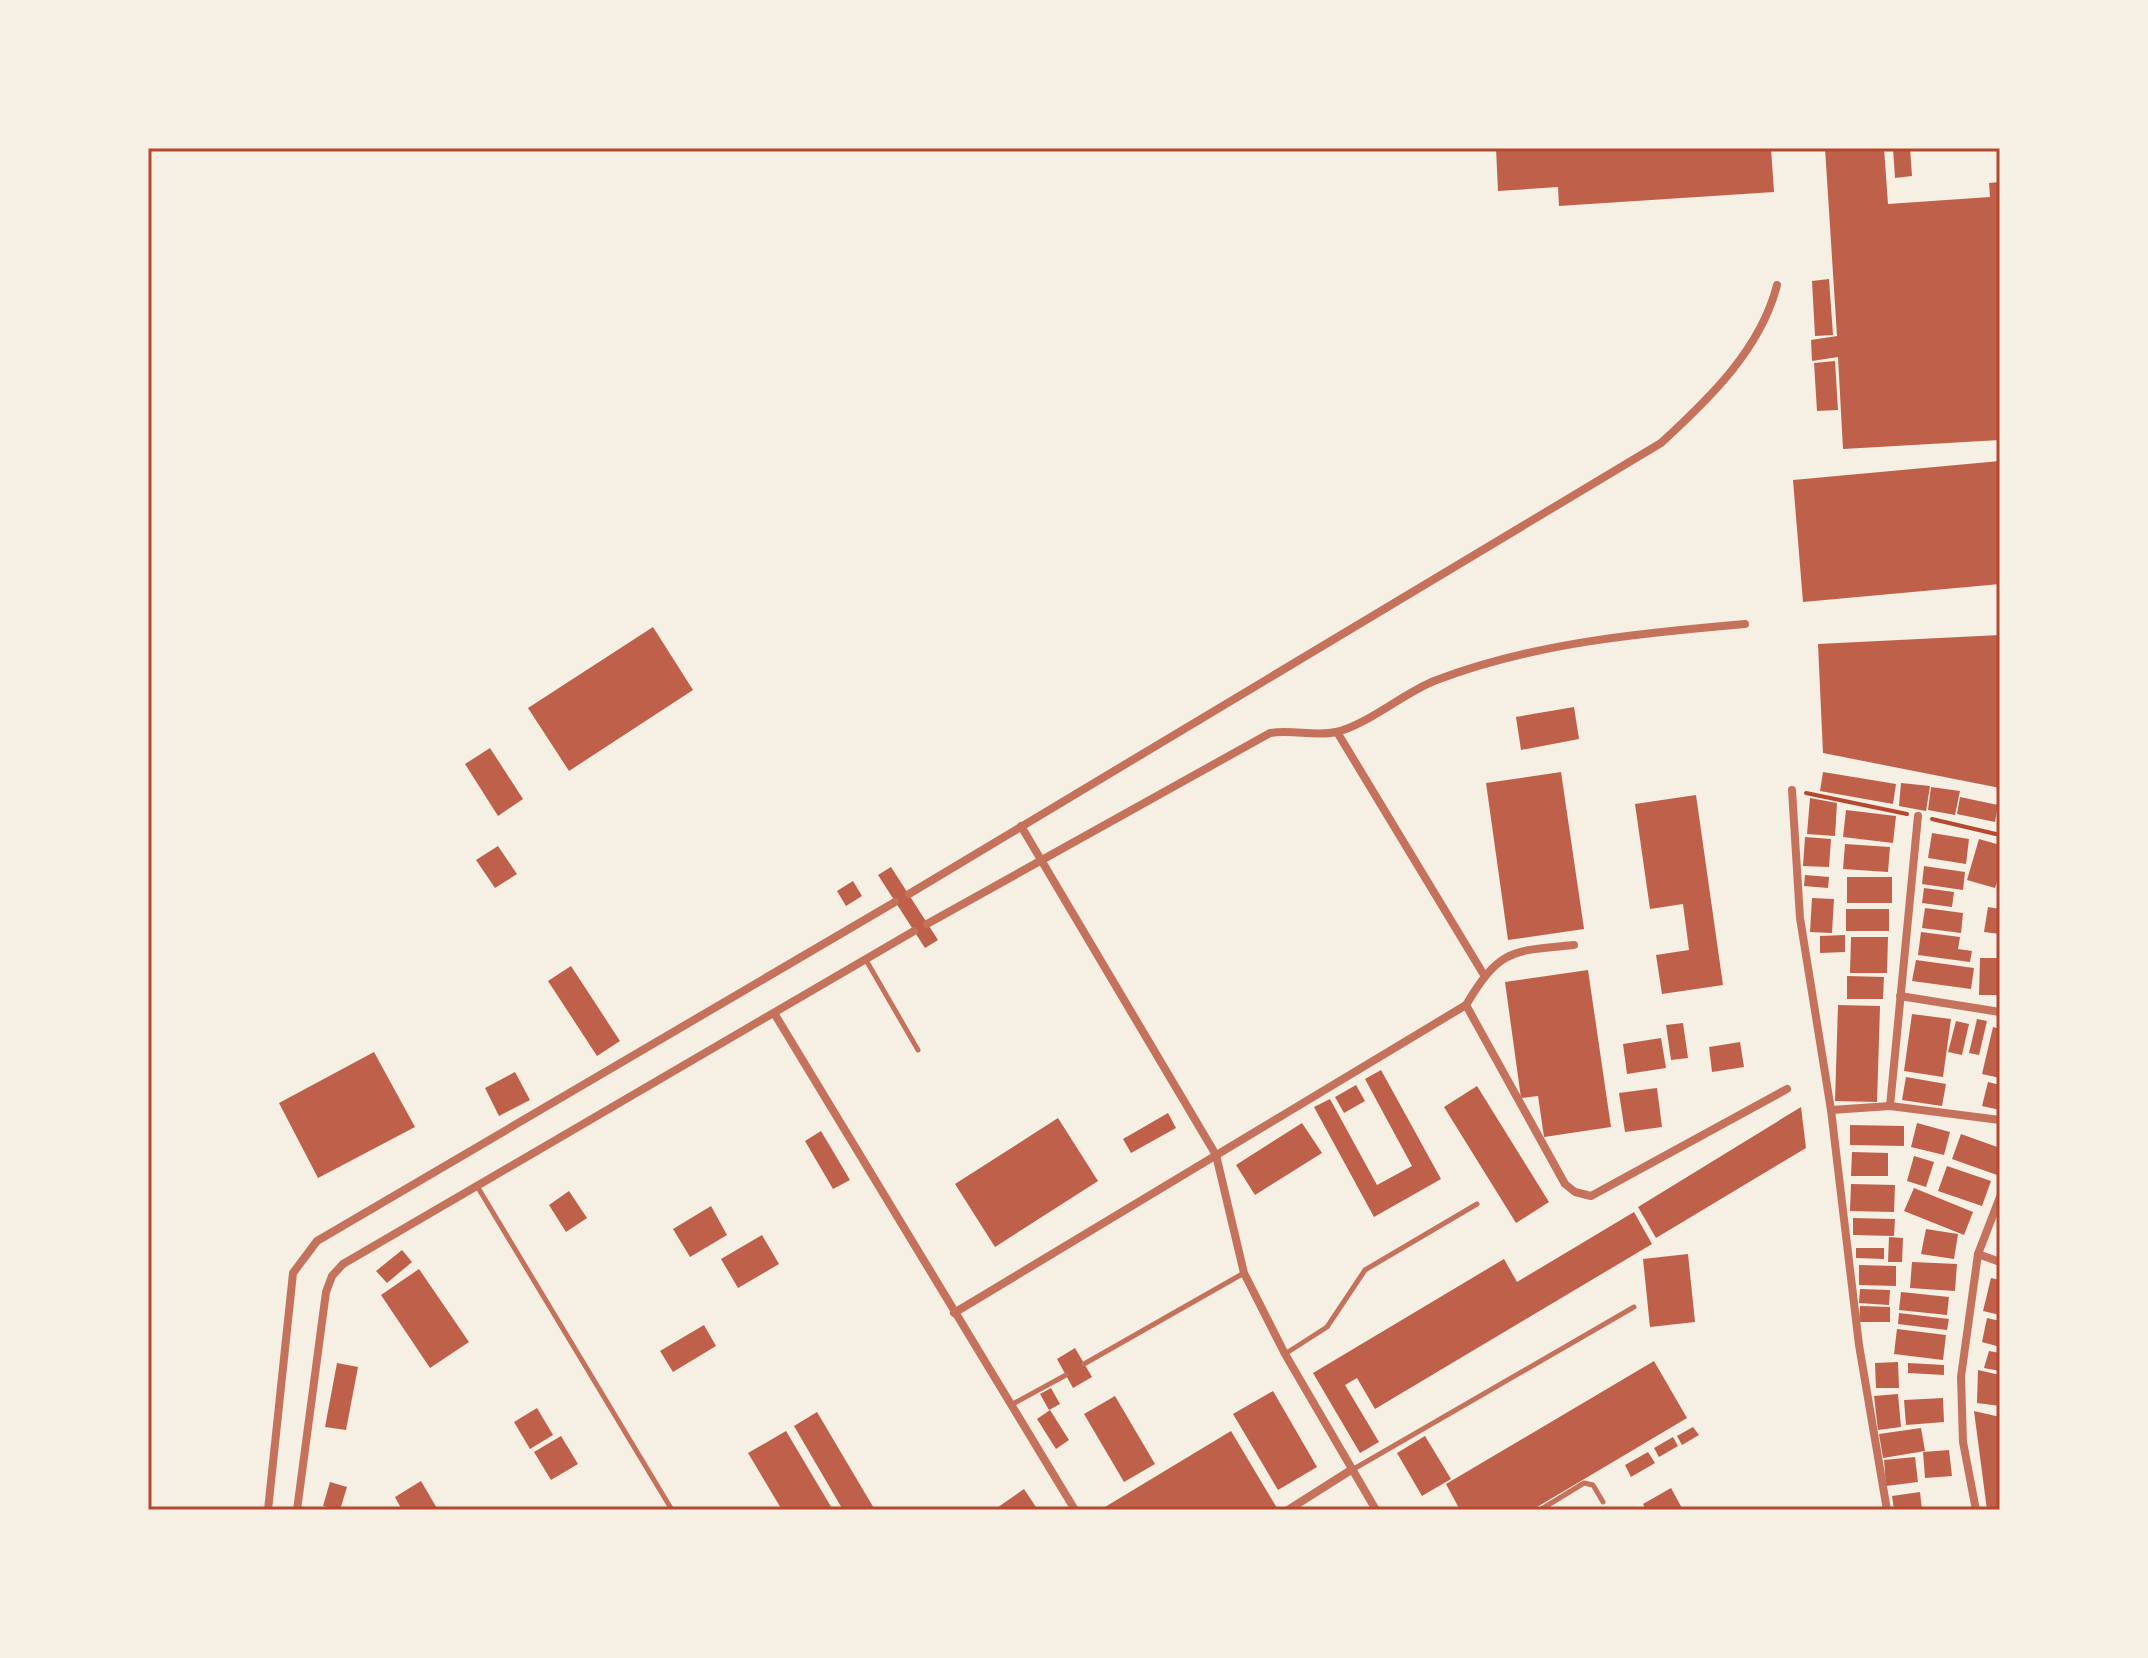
<svg xmlns="http://www.w3.org/2000/svg" width="2148" height="1658" viewBox="0 0 2148 1658" font-family="Figtree,sans-serif">
	<style>
		.building { fill: #bf614a }
		.lines { fill: none; stroke-linecap: round; stroke-linejoin: round }
		.path { stroke: #b5482f; stroke-width: 4 }
		.service { stroke: #c5725c; stroke-width: 5 }
		.minor { stroke: #c5725c; stroke-width: 8 }
		.neatline { fill: none; stroke: #b5482f; stroke-width: 3 }
	</style>
	<rect width="100%" height="100%" fill="#f6efe4"/>
	<g class="building">
		<path d="M 1496,148 L 1771,148 L 1774,192 L 1559,206 L 1558,187 L 1498,191 Z"/>
		<path d="M 1825,148 L 1884,148 L 1888,204 L 1990,197 L 1989,183 L 2000,182 L 2000,440 L 1843,449 L 1838,357 L 1812,361 L 1811,340 L 1837,336 Z"/>
		<path d="M 1893,148 L 1910,148 L 1912,176 L 1895,178 Z"/>
		<path d="M 1829,279 L 1833,335 L 1815,336 L 1812,281 Z"/>
		<path d="M 1835,361 L 1838,410 L 1817,411 L 1814,363 Z"/>
		<path d="M 2000,461 L 2000,584 L 1803,602 L 1793,480 Z"/>
		<path d="M 653,627 L 693,690 L 569,771 L 528,708 Z"/>
		<path d="M 2000,635 L 2000,788 L 1823,753 L 1818,644 Z"/>
		<path d="M 1574,707 L 1579,739 L 1521,750 L 1516,717 Z"/>
		<path d="M 490,748 L 523,799 L 498,816 L 465,764 Z"/>
		<path d="M 1561,772 L 1584,929 L 1508,940 L 1486,783 Z"/>
		<path d="M 1823,772 L 1896,784 L 1893,804 L 1820,791 Z"/>
		<path d="M 1901,783 L 1930,786 L 1926,811 L 1899,806 Z"/>
		<path d="M 1931,787 L 1960,791 L 1955,815 L 1928,810 Z"/>
		<path d="M 1696,795 L 1723,985 L 1662,994 L 1656,955 L 1689,950 L 1683,904 L 1650,909 L 1635,804 Z"/>
		<path d="M 1960,797 L 1998,805 L 1995,822 L 1957,814 Z"/>
		<path d="M 1810,798 L 1837,803 L 1835,836 L 1807,834 Z"/>
		<path d="M 1846,810 L 1896,816 L 1893,843 L 1843,837 Z"/>
		<path d="M 1932,833 L 1969,839 L 1966,864 L 1928,858 Z"/>
		<path d="M 1805,837 L 1831,839 L 1829,867 L 1803,866 Z"/>
		<path d="M 1979,839 L 2000,845 L 2000,872 L 1995,888 L 1967,880 Z"/>
		<path d="M 1845,844 L 1890,847 L 1888,872 L 1843,869 Z"/>
		<path d="M 498,846 L 517,874 L 495,888 L 476,860 Z"/>
		<path d="M 1924,866 L 1965,872 L 1963,890 L 1922,884 Z"/>
		<path d="M 891,867 L 938,940 L 925,948 L 878,875 Z"/>
		<path d="M 1805,875 L 1829,877 L 1828,888 L 1804,886 Z"/>
		<rect x="1847" y="877" width="45" height="26"/>
		<path d="M 853,881 L 862,896 L 846,906 L 837,891 Z"/>
		<path d="M 1924,888 L 1954,892 L 1952,907 L 1922,903 Z"/>
		<path d="M 1812,898 L 1834,899 L 1832,933 L 1810,932 Z"/>
		<path d="M 1988,907 L 2000,909 L 2000,934 L 1984,932 Z"/>
		<path d="M 1925,908 L 1963,913 L 1961,933 L 1922,928 Z"/>
		<rect x="1846" y="909" width="43" height="22"/>
		<path d="M 1921,932 L 1960,937 L 1958,949 L 1972,951 L 1970,962 L 1918,955 Z"/>
		<path d="M 1845,935 L 1845,952 L 1820,953 L 1820,936 Z"/>
		<path d="M 1851,937 L 1888,937 L 1887,973 L 1850,973 Z"/>
		<path d="M 1980,958 L 2000,958 L 2000,995 L 1979,995 Z"/>
		<path d="M 1916,960 L 1974,968 L 1971,989 L 1912,981 Z"/>
		<path d="M 571,966 L 620,1041 L 597,1056 L 548,981 Z"/>
		<path d="M 1588,970 L 1611,1127 L 1544,1137 L 1538,1096 L 1521,1098 L 1505,982 Z"/>
		<path d="M 1847,976 L 1884,977 L 1883,999 L 1847,999 Z"/>
		<path d="M 1838,1005 L 1880,1006 L 1877,1102 L 1835,1101 Z"/>
		<path d="M 1912,1014 L 1951,1019 L 1943,1077 L 1904,1071 Z"/>
		<path d="M 1977,1019 L 1987,1021 L 1979,1055 L 1969,1053 Z"/>
		<path d="M 1956,1021 L 1969,1024 L 1962,1055 L 1948,1052 Z"/>
		<path d="M 1683,1023 L 1688,1058 L 1671,1060 L 1666,1025 Z"/>
		<path d="M 1993,1027 L 2000,1029 L 2000,1078 L 1982,1074 Z"/>
		<path d="M 1661,1038 L 1666,1068 L 1627,1074 L 1623,1044 Z"/>
		<path d="M 1740,1042 L 1744,1067 L 1712,1072 L 1709,1047 Z"/>
		<path d="M 374,1052 L 415,1127 L 318,1178 L 279,1103 Z"/>
		<path d="M 1381,1070 L 1441,1179 L 1374,1217 L 1314,1107 L 1330,1099 L 1377,1185 L 1412,1166 L 1365,1079 Z"/>
		<path d="M 515,1072 L 530,1100 L 499,1116 L 485,1088 Z"/>
		<path d="M 1906,1077 L 1946,1084 L 1942,1106 L 1902,1100 Z"/>
		<path d="M 1988,1082 L 2000,1085 L 2000,1110 L 1982,1106 Z"/>
		<path d="M 1356,1085 L 1365,1101 L 1344,1113 L 1335,1097 Z"/>
		<path d="M 1477,1086 L 1549,1202 L 1516,1223 L 1444,1107 Z"/>
		<path d="M 1657,1088 L 1662,1127 L 1625,1132 L 1619,1093 Z"/>
		<path d="M 1801,1107 L 1806,1148 L 1656,1238 L 1638,1207 Z"/>
		<path d="M 1168,1113 L 1176,1128 L 1131,1153 L 1123,1139 Z"/>
		<path d="M 1058,1118 L 1098,1181 L 995,1247 L 955,1184 Z"/>
		<path d="M 1302,1123 L 1322,1153 L 1255,1195 L 1236,1165 Z"/>
		<path d="M 1917,1123 L 1950,1132 L 1944,1155 L 1911,1147 Z"/>
		<path d="M 1850,1125 L 1904,1126 L 1904,1146 L 1850,1145 Z"/>
		<path d="M 821,1131 L 850,1180 L 833,1189 L 805,1141 Z"/>
		<path d="M 1961,1134 L 2000,1148 L 1997,1175 L 1952,1159 Z"/>
		<path d="M 1852,1152 L 1888,1153 L 1888,1176 L 1851,1176 Z"/>
		<path d="M 1914,1156 L 1934,1162 L 1926,1187 L 1907,1181 Z"/>
		<path d="M 1947,1166 L 1991,1181 L 1982,1206 L 1938,1191 Z"/>
		<path d="M 1851,1184 L 1895,1185 L 1894,1212 L 1850,1211 Z"/>
		<path d="M 1914,1188 L 1973,1212 L 1964,1235 L 1904,1211 Z"/>
		<path d="M 569,1191 L 587,1218 L 566,1232 L 549,1205 Z"/>
		<path d="M 711,1206 L 727,1235 L 690,1257 L 673,1229 Z"/>
		<path d="M 1634,1212 L 1652,1244 L 1375,1409 L 1357,1378 L 1345,1385 L 1379,1442 L 1360,1453 L 1313,1373 L 1504,1259 L 1517,1282 Z"/>
		<path d="M 1853,1218 L 1895,1219 L 1894,1236 L 1853,1235 Z"/>
		<path d="M 1926,1229 L 1958,1234 L 1954,1259 L 1921,1254 Z"/>
		<path d="M 762,1235 L 779,1264 L 738,1288 L 721,1259 Z"/>
		<path d="M 1889,1237 L 1903,1238 L 1902,1262 L 1888,1262 Z"/>
		<path d="M 1856,1248 L 1884,1248 L 1884,1259 L 1856,1258 Z"/>
		<path d="M 402,1250 L 412,1262 L 387,1283 L 376,1271 Z"/>
		<path d="M 1688,1254 L 1695,1322 L 1650,1327 L 1643,1259 Z"/>
		<path d="M 1912,1262 L 1957,1264 L 1955,1291 L 1910,1288 Z"/>
		<path d="M 1859,1265 L 1896,1266 L 1896,1286 L 1859,1285 Z"/>
		<path d="M 419,1269 L 469,1342 L 430,1368 L 381,1295 Z"/>
		<path d="M 1991,1278 L 2000,1280 L 2000,1315 L 1983,1311 Z"/>
		<path d="M 1860,1289 L 1890,1290 L 1889,1305 L 1859,1303 Z"/>
		<path d="M 1901,1292 L 1949,1297 L 1947,1315 L 1899,1310 Z"/>
		<path d="M 1860,1306 L 1890,1307 L 1890,1322 L 1859,1322 Z"/>
		<path d="M 1899,1313 L 1949,1319 L 1947,1330 L 1898,1324 Z"/>
		<path d="M 1987,1318 L 2000,1321 L 2000,1347 L 1982,1342 Z"/>
		<path d="M 704,1325 L 716,1346 L 673,1372 L 660,1351 Z"/>
		<path d="M 1897,1329 L 1946,1335 L 1943,1360 L 1894,1354 Z"/>
		<path d="M 1075,1348 L 1092,1377 L 1073,1388 L 1057,1359 Z"/>
		<path d="M 1989,1351 L 2000,1353 L 2000,1371 L 1984,1368 Z"/>
		<path d="M 1654,1361 L 1687,1418 L 1532,1510 L 1460,1510 L 1446,1484 Z"/>
		<path d="M 1898,1362 L 1899,1388 L 1876,1388 L 1875,1363 Z"/>
		<path d="M 337,1363 L 358,1367 L 346,1430 L 325,1427 Z"/>
		<path d="M 1908,1363 L 1944,1365 L 1944,1375 L 1908,1373 Z"/>
		<path d="M 1978,1370 L 2000,1375 L 2000,1406 L 1977,1403 Z"/>
		<path d="M 1051,1388 L 1060,1404 L 1049,1410 L 1040,1394 Z"/>
		<path d="M 1273,1391 L 1317,1467 L 1278,1490 L 1233,1414 Z"/>
		<path d="M 1898,1394 L 1901,1427 L 1878,1430 L 1874,1396 Z"/>
		<path d="M 1115,1396 L 1155,1464 L 1124,1482 L 1084,1414 Z"/>
		<path d="M 1943,1398 L 1944,1422 L 1906,1425 L 1904,1400 Z"/>
		<path d="M 537,1408 L 553,1435 L 530,1449 L 514,1422 Z"/>
		<path d="M 1050,1410 L 1069,1440 L 1056,1449 L 1037,1419 Z"/>
		<path d="M 1974,1411 L 2000,1417 L 2000,1510 L 1987,1510 Z"/>
		<path d="M 817,1412 L 875,1510 L 843,1510 L 794,1426 Z"/>
		<path d="M 1693,1427 L 1699,1435 L 1682,1445 L 1677,1436 Z"/>
		<path d="M 1921,1428 L 1925,1451 L 1883,1458 L 1879,1434 Z"/>
		<path d="M 786,1431 L 833,1510 L 782,1510 L 748,1453 Z"/>
		<path d="M 1231,1431 L 1277,1508 L 1273,1510 L 1100,1510 Z"/>
		<path d="M 561,1436 L 578,1464 L 551,1480 L 534,1452 Z"/>
		<path d="M 1425,1436 L 1451,1479 L 1422,1496 L 1397,1453 Z"/>
		<path d="M 1673,1437 L 1678,1446 L 1659,1457 L 1654,1448 Z"/>
		<path d="M 1949,1450 L 1952,1476 L 1925,1478 L 1923,1452 Z"/>
		<path d="M 1648,1452 L 1655,1463 L 1631,1477 L 1625,1465 Z"/>
		<path d="M 1915,1457 L 1918,1482 L 1886,1486 L 1884,1460 Z"/>
		<path d="M 421,1481 L 438,1510 L 402,1510 L 395,1497 Z"/>
		<path d="M 330,1482 L 347,1487 L 340,1510 L 323,1506 Z"/>
		<path d="M 1671,1488 L 1683,1510 L 1646,1510 L 1643,1504 Z"/>
		<path d="M 1024,1489 L 1038,1510 L 994,1510 Z"/>
		<path d="M 1920,1492 L 1922,1510 L 1894,1510 L 1892,1496 Z"/>
	</g>
	<g class="lines">
		<g class="path">
			<path d="M 1806,793 L 1907,814"/>
			<path d="M 1932,819 L 2000,835"/>
		</g>
		<g class="service">
			<path d="M 866,960 L 918,1050"/>
			<path d="M 477,1186 L 672,1510"/>
			<path d="M 1285,1354 L 1327,1327 L 1365,1270 L 1477,1204"/>
			<path d="M 1084,1364 L 1244,1273"/>
			<path d="M 1011,1405 L 1066,1375"/>
			<path d="M 1352,1470 L 1634,1307"/>
			<path d="M 1540,1510 L 1584,1483 L 1593,1485 L 1603,1502"/>
		</g>
		<g class="minor">
			<path d="M 1337,732 L 1484,975"/>
			<path d="M 1792,790 L 1800,918 L 1831,1110 L 1859,1345 L 1887,1510"/>
			<path d="M 1021,826 L 1216,1155 L 1244,1273 L 1285,1354 L 1376,1510"/>
			<path d="M 909,894 L 1661,443 C 1709,399 1761,349 1777,285"/>
			<path d="M 927,924 L 1270,733 C 1292,729 1315,737 1336,732 C 1365,726 1404,693 1434,681 C 1532,643 1641,633 1745,624"/>
			<path d="M 1900,996 L 2000,1012"/>
			<path d="M 1466,1005 L 1565,1184 L 1575,1192 L 1591,1196 L 1787,1089"/>
			<path d="M 774,1013 L 1075,1510"/>
			<path d="M 1890,1106 L 1918,816"/>
			<path d="M 1831,1110 L 1890,1106 L 2000,1120"/>
			<path d="M 1978,1254 L 2000,1262"/>
			<path d="M 954,1313 L 1466,1005 C 1500,948 1512,951 1574,945"/>
			<path d="M 268,1510 L 293,1273 L 317,1241 L 895,902"/>
			<path d="M 297,1510 L 326,1292 L 332,1276 L 343,1264 L 914,931"/>
			<path d="M 1288,1510 L 1351,1470"/>
			<path d="M 1976,1510 L 1963,1442 L 1961,1377 L 1978,1254 L 2000,1197"/>
		</g>
	</g>
	<rect width="2148" height="1658" fill="none" stroke="#f6efe4" stroke-width="300"/>
	<rect x="150" y="150" width="1848" height="1358" class="neatline"/>
</svg>
